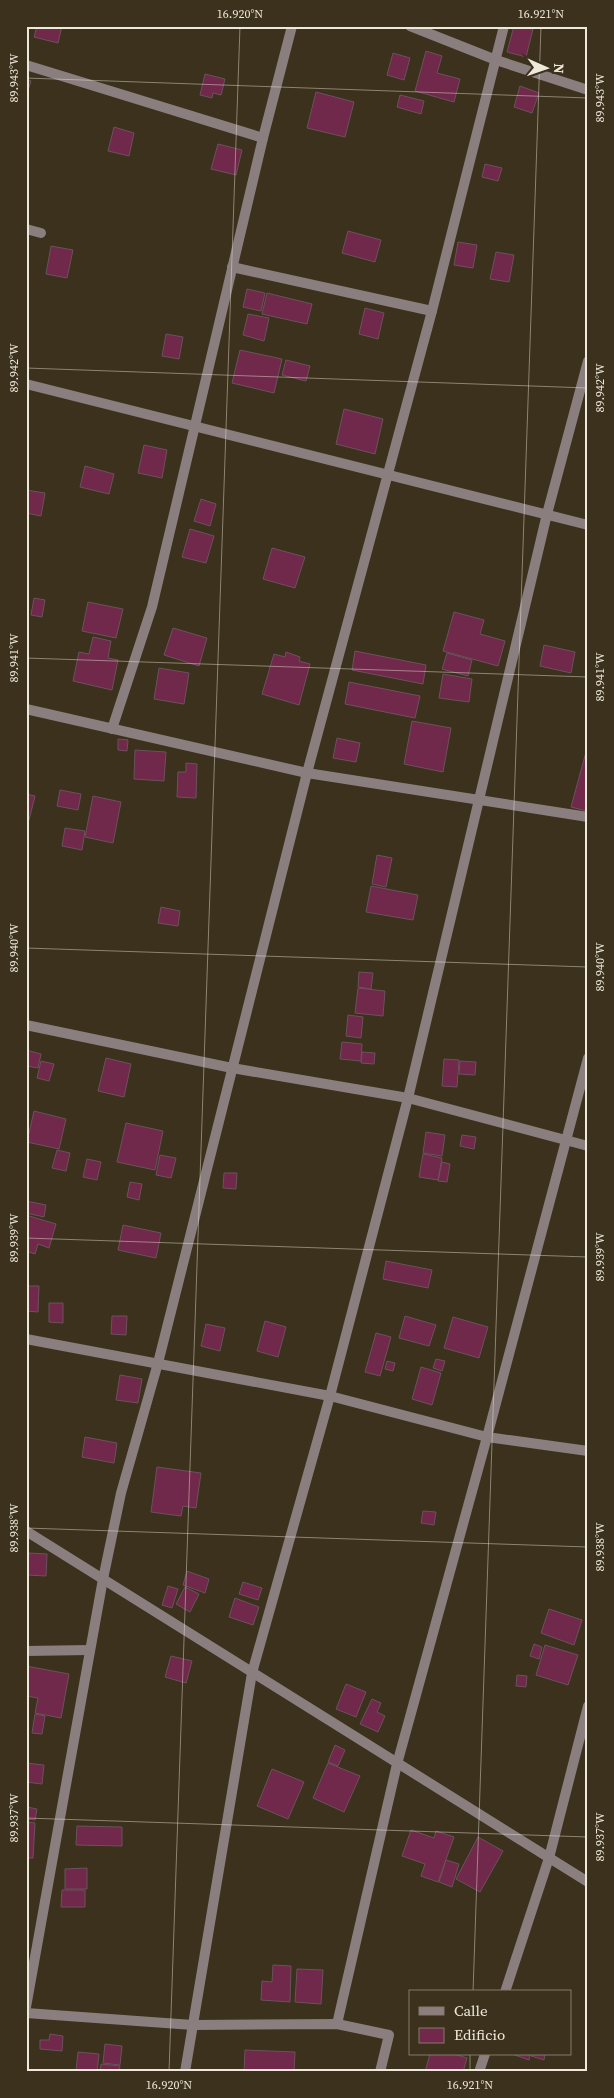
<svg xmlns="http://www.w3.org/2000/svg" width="614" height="2098" viewBox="0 0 614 2098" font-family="'Source Serif 4',serif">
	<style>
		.building { fill: #70284b; stroke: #6b525c }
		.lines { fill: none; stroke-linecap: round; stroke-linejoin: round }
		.minor { stroke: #8b7e7f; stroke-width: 10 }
		.ticks { fill: none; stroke: #efe9dc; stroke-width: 1; stroke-opacity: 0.45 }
		.neatline { fill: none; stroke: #efe9dc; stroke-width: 2 }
		.ticks-label { font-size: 12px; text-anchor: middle; fill: #efe9dc }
	</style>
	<rect width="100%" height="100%" fill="#3b311c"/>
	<g class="building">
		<path d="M 37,26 L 62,26 L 58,43 L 34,37 Z"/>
		<path d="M 514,26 L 533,29 L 526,57 L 507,52 Z"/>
		<path d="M 426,51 L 442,56 L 437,73 L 460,79 L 454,102 L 415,91 Z"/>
		<path d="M 393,53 L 410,58 L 404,80 L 387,75 Z"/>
		<path d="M 205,74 L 225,79 L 221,95 L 213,93 L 212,98 L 200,95 Z"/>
		<path d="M 26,79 L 31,81 L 26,97 Z"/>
		<path d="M 520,86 L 539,93 L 532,113 L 514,107 Z"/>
		<path d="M 316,92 L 354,102 L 345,137 L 307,128 Z"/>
		<path d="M 400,95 L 424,101 L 421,114 L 397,107 Z"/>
		<path d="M 114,127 L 134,133 L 129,156 L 108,151 Z"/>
		<path d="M 218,144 L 242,150 L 236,175 L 211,169 Z"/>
		<path d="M 485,164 L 502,168 L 498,181 L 482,177 Z"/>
		<path d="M 348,231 L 381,240 L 375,262 L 342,253 Z"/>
		<path d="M 458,242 L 477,245 L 473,268 L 454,265 Z"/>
		<path d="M 51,246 L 73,250 L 67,278 L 46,274 Z"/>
		<path d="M 496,252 L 514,255 L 509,282 L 490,279 Z"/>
		<path d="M 247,289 L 265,293 L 261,311 L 243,307 Z"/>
		<path d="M 267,293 L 312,304 L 307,324 L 262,314 Z"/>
		<path d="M 365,308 L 384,313 L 378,339 L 359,334 Z"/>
		<path d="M 248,314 L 269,318 L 264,341 L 243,335 Z"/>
		<path d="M 166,334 L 183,337 L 179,359 L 162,356 Z"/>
		<path d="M 240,350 L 282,359 L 274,393 L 232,383 Z"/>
		<path d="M 286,360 L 310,366 L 306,381 L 282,375 Z"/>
		<path d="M 344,409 L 383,419 L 375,454 L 336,444 Z"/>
		<path d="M 144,445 L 167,450 L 162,478 L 138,473 Z"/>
		<path d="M 85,466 L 114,474 L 109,494 L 80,487 Z"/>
		<path d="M 26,490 L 45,493 L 41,516 L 26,513 Z"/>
		<path d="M 201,499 L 216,504 L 210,526 L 194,521 Z"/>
		<path d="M 190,529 L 214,536 L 206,563 L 182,557 Z"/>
		<path d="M 272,548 L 305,557 L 295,588 L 263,579 Z"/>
		<path d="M 34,598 L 45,600 L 42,617 L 31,615 Z"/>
		<path d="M 88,602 L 123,609 L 116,638 L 82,631 Z"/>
		<path d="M 454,612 L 484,620 L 480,634 L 505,641 L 498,666 L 443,651 Z"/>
		<path d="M 173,628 L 207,638 L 199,666 L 164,655 Z"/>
		<path d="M 93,637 L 111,641 L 108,658 L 118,660 L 112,690 L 73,681 L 79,652 L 89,654 Z"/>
		<path d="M 544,645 L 575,652 L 571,673 L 540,666 Z"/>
		<path d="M 355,651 L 426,665 L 423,684 L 352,670 Z"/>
		<path d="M 286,652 L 300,657 L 299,661 L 310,664 L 299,705 L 262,694 L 274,654 L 285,657 Z"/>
		<path d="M 447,653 L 472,660 L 468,676 L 442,669 Z"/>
		<path d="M 159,668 L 189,673 L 184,704 L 154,699 Z"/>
		<path d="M 443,674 L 472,679 L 469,702 L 439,698 Z"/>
		<path d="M 349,682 L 420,696 L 415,718 L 345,704 Z"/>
		<path d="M 412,721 L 451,728 L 443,772 L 404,764 Z"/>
		<path d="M 337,738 L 360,743 L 356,762 L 333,758 Z"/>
		<path d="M 118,739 L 128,740 L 127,751 L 118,750 Z"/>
		<path d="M 135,750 L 166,752 L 164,781 L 134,779 Z"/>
		<path d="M 586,752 L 588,752 L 587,811 L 571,807 Z"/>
		<path d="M 186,763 L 197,764 L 196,798 L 177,797 L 178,772 L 186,772 Z"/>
		<path d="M 60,790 L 81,794 L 78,810 L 57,806 Z"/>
		<path d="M 26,794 L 35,796 L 29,820 L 26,819 Z"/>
		<path d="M 93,796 L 121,802 L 113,843 L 85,837 Z"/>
		<path d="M 65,828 L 85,831 L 82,850 L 62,846 Z"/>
		<path d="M 377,855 L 392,858 L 386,887 L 372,884 Z"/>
		<path d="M 371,886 L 418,895 L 413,920 L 366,912 Z"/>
		<path d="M 161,907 L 180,911 L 178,926 L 158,923 Z"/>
		<path d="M 359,972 L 373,973 L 371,989 L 358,987 Z"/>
		<path d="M 358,988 L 385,991 L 383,1016 L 355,1013 Z"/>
		<path d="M 348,1015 L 363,1017 L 361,1038 L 346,1036 Z"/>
		<path d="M 342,1042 L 362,1044 L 361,1061 L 340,1059 Z"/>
		<path d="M 26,1050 L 41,1054 L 38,1068 L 26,1066 Z"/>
		<path d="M 362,1052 L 375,1053 L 374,1064 L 361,1063 Z"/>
		<path d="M 106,1058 L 131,1064 L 124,1097 L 98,1091 Z"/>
		<path d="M 444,1059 L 459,1060 L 457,1087 L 442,1086 Z"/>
		<path d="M 41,1061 L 54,1064 L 49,1081 L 37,1078 Z"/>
		<path d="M 460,1061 L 476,1062 L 475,1075 L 459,1074 Z"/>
		<path d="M 34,1111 L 66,1119 L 59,1149 L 27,1142 Z"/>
		<path d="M 126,1123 L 163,1131 L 155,1170 L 117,1162 Z"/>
		<path d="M 426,1132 L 445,1135 L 442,1156 L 423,1153 Z"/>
		<path d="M 462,1135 L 476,1137 L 474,1149 L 460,1146 Z"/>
		<path d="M 57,1150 L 70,1153 L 66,1171 L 52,1168 Z"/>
		<path d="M 423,1154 L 442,1158 L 438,1180 L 419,1177 Z"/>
		<path d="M 160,1155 L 176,1158 L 171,1178 L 156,1175 Z"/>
		<path d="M 87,1159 L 101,1162 L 97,1180 L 83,1177 Z"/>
		<path d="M 442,1162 L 450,1164 L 447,1182 L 438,1181 Z"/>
		<path d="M 224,1173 L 237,1173 L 236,1189 L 223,1188 Z"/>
		<path d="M 130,1182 L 142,1184 L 139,1200 L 127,1197 Z"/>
		<path d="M 26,1201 L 46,1205 L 44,1217 L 26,1213 Z"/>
		<path d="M 26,1215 L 56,1224 L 49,1248 L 38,1244 L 35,1254 L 26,1251 Z"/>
		<path d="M 123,1225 L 161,1233 L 156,1258 L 118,1250 Z"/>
		<path d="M 386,1261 L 432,1270 L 428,1288 L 383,1279 Z"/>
		<path d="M 26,1271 L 27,1286 L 39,1286 L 38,1312 L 26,1311 Z"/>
		<path d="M 49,1303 L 63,1303 L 63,1323 L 49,1322 Z"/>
		<path d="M 112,1316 L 127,1316 L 126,1335 L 111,1334 Z"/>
		<path d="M 405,1316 L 436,1325 L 429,1346 L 399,1338 Z"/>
		<path d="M 453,1317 L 488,1327 L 479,1358 L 444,1348 Z"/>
		<path d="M 265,1321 L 286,1327 L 278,1357 L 257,1351 Z"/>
		<path d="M 206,1324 L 225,1328 L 220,1351 L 201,1346 Z"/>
		<path d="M 376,1333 L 391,1337 L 380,1376 L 365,1372 Z"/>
		<path d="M 436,1359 L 445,1361 L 442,1371 L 433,1368 Z"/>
		<path d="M 387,1361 L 395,1363 L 393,1371 L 385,1369 Z"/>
		<path d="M 421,1367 L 441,1373 L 432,1405 L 412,1399 Z"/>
		<path d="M 120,1375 L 142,1379 L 138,1403 L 116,1400 Z"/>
		<path d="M 85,1437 L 117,1443 L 114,1463 L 82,1457 Z"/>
		<path d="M 157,1467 L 201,1473 L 196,1508 L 183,1506 L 181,1516 L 151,1512 Z"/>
		<path d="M 423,1511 L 436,1512 L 434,1525 L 421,1523 Z"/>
		<path d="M 29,1553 L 47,1554 L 46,1576 L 27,1575 Z"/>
		<path d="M 187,1571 L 209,1579 L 205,1593 L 183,1585 Z"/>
		<path d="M 243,1582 L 262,1588 L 258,1600 L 239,1594 Z"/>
		<path d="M 168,1586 L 178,1589 L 172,1608 L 162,1605 Z"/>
		<path d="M 185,1587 L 199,1594 L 190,1612 L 176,1604 Z"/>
		<path d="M 235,1598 L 259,1607 L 253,1625 L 229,1617 Z"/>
		<path d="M 549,1609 L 582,1620 L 574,1645 L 541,1633 Z"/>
		<path d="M 534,1644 L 542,1647 L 539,1659 L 530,1656 Z"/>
		<path d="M 545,1645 L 578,1655 L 568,1685 L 536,1675 Z"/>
		<path d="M 171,1656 L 192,1661 L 186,1683 L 165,1677 Z"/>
		<path d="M 26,1666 L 69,1674 L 61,1718 L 35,1713 L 38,1698 L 26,1696 Z"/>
		<path d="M 517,1675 L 527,1676 L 526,1687 L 516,1686 Z"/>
		<path d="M 346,1684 L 366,1692 L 356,1717 L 336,1709 Z"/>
		<path d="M 372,1699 L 381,1703 L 377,1712 L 385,1716 L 378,1732 L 360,1724 Z"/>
		<path d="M 35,1714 L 45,1716 L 42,1734 L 32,1733 Z"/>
		<path d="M 335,1745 L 345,1750 L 338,1766 L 328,1762 Z"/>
		<path d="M 26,1763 L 44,1765 L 42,1784 L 26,1782 Z"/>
		<path d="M 328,1763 L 360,1776 L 344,1812 L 313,1798 Z"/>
		<path d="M 272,1769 L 304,1782 L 288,1819 L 257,1806 Z"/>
		<path d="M 27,1807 L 37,1809 L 35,1820 L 26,1819 Z"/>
		<path d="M 26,1822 L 35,1823 L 33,1858 L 26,1858 Z"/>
		<path d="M 77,1826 L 122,1827 L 122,1846 L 76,1845 Z"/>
		<path d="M 411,1830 L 434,1838 L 436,1831 L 454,1837 L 438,1882 L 421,1876 L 425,1864 L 402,1856 Z"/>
		<path d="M 478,1837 L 503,1851 L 480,1892 L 456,1879 Z"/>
		<path d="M 446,1860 L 459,1864 L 452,1887 L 439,1882 Z"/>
		<path d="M 87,1868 L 87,1889 L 65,1889 L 65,1869 Z"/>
		<path d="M 62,1890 L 85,1890 L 85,1907 L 61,1907 Z"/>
		<path d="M 273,1965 L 291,1966 L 290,2002 L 261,2000 L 262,1981 L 272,1982 Z"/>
		<path d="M 297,1969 L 323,1970 L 321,2004 L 295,2002 Z"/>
		<path d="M 50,2034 L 63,2036 L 62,2051 L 40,2049 L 40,2040 L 49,2040 Z"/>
		<path d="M 105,2044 L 122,2046 L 120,2065 L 103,2063 Z"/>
		<path d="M 245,2050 L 295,2052 L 294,2072 L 244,2072 Z"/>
		<path d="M 78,2052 L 99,2054 L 97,2072 L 76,2071 Z"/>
		<path d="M 430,2054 L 454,2054 L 467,2058 L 463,2072 L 425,2072 Z"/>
		<path d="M 512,2054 L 530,2054 L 529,2060 Z"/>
		<path d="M 532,2054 L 545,2054 L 544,2060 L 531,2056 Z"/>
		<path d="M 101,2064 L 120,2066 L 119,2072 L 100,2072 Z"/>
	</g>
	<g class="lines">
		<g class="minor">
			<path d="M 410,26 L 496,60 L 588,90"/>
			<path d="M 26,65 L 263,138"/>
			<path d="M 26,229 L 41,233"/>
			<path d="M 232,267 L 432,311"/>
			<path d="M 26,384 L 588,525"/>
			<path d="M 26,709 L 307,773 L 588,817"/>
			<path d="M 112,729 L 152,607 L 263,138 L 292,26"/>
			<path d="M 26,1025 L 232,1068 L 408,1098 L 588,1146"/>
			<path d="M 26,1339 L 330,1396 L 487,1437 L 588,1451"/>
			<path d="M 26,1531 L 588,1882"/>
			<path d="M 26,1651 L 90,1650"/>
			<path d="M 505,1992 L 549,1858 L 588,1706"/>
			<path d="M 26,2007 L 103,1579 L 121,1493 L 158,1363 L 307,773 L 432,311 L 504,26"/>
			<path d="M 26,2013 L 193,2025 L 337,2024 L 389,2035 L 380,2072"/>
			<path d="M 337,2024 L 397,1764 L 487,1437 L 588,1058"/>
			<path d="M 185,2072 L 252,1673 L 330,1396 L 408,1098 L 547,514 L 588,361"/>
			<path d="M 479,2072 L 485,2054"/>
		</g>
	</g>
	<path class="ticks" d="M 26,78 L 588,98M 26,368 L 588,388M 26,658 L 588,677M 26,948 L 588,967M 26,1238 L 588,1257M 26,1528 L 588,1547M 26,1818 L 588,1837M 473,1992 L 541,26M 169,2072 L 240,26M 470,2072 L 470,2054"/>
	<rect width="614" height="2098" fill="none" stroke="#3b311c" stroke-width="55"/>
	<rect x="409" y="1990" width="162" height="65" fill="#3b311c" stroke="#837b69"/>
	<rect x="419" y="2007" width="25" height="8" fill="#8b7e7f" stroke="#837b69"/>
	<text x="454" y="2016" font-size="15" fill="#efe9dc">Calle</text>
	<rect x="419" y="2028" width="25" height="15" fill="#70284b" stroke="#837b69"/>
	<text x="454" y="2040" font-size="15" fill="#efe9dc">Edificio</text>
	<g transform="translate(546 68) rotate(92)" stroke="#3b311c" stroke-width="4" paint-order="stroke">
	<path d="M0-4L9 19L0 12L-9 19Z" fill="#efe9dc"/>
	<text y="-8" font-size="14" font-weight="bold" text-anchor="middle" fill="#efe9dc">N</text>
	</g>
	<rect x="28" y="28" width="558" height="2042" class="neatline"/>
	<g class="ticks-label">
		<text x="240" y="18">16.920°N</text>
		<text x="541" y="18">16.921°N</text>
		<text transform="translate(14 78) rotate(-90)" y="4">89.943°W</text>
		<text transform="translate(600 98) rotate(-90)" y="4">89.943°W</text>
		<text transform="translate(14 368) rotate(-90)" y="4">89.942°W</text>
		<text transform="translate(600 388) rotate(-90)" y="4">89.942°W</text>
		<text transform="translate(14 658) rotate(-90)" y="4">89.941°W</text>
		<text transform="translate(600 677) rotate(-90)" y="4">89.941°W</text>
		<text transform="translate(14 948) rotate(-90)" y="4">89.940°W</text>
		<text transform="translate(600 967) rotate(-90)" y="4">89.940°W</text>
		<text transform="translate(14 1238) rotate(-90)" y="4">89.939°W</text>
		<text transform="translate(600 1257) rotate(-90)" y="4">89.939°W</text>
		<text transform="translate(14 1528) rotate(-90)" y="4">89.938°W</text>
		<text transform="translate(600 1547) rotate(-90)" y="4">89.938°W</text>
		<text transform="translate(14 1818) rotate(-90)" y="4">89.937°W</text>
		<text transform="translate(600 1837) rotate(-90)" y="4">89.937°W</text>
		<text x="169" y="2089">16.920°N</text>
		<text x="470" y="2089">16.921°N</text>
	</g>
</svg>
